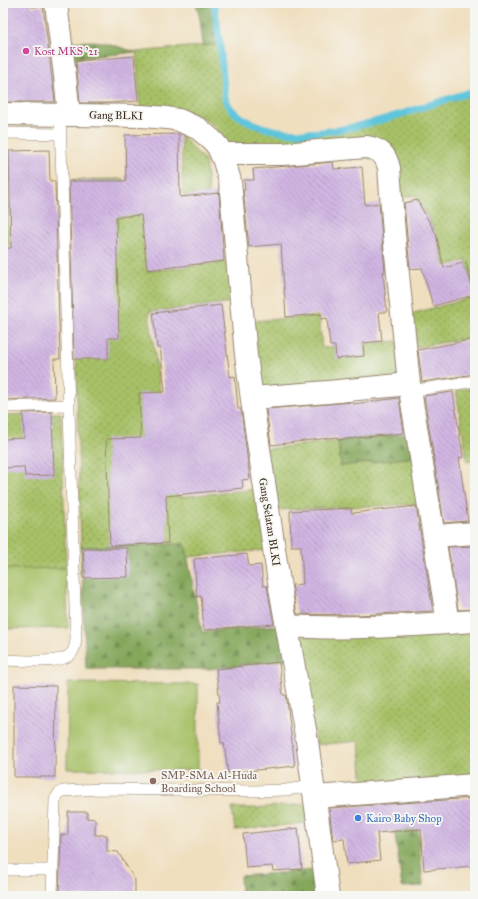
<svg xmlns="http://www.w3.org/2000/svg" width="478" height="899" viewBox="0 0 478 899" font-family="'IM FELL Great Primer',serif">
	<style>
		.grass { fill: url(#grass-dots); stroke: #717643 }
		.forest { fill: url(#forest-firs); stroke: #60683d }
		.park { fill: #a7c168; stroke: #717643 }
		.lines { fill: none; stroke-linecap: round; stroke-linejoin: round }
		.stream { stroke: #5fc5dc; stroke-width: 7 }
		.building { fill: url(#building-back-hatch) }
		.lane-casing { stroke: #96846e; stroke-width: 12 }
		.street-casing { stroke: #96846e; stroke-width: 24 }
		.lane { stroke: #fff; stroke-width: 11 }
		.street { stroke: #fff; stroke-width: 22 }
		.hotel-dot { fill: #d1479c; stroke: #f6f6f2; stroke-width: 1.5 }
		.education-dot { fill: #8d6e63; stroke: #f6f6f2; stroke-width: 1.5 }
		.shop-dot { fill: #3f7fe0; stroke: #f6f6f2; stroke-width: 1.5 }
		.labels { text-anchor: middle; stroke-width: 3.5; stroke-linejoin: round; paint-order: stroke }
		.hotel-label { font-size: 11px; fill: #b23c85; stroke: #f6f6f2; text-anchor: start }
		.street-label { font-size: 11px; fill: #3b2a1e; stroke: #f6f6f2 }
		.education-label { font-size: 11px; fill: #785e54; stroke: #f6f6f2; text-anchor: start }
		.shop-label { font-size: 11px; fill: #366cbe; stroke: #f6f6f2; text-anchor: start }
	</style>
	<defs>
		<pattern id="grass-dots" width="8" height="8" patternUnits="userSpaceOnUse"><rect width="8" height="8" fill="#a7c168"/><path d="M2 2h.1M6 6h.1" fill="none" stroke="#899d55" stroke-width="1.8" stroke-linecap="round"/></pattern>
		<pattern id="forest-firs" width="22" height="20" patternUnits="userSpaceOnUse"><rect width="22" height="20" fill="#85a75c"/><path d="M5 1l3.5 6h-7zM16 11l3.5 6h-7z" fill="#6e884b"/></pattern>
		<pattern id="building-back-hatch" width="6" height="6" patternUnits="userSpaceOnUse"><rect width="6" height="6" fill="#d1b6e3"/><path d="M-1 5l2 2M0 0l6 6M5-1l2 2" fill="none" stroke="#ab94b7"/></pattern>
	</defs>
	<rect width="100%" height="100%" fill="#f6f6f2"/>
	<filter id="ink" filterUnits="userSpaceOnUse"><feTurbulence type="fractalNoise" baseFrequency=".025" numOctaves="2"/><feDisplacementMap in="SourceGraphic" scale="8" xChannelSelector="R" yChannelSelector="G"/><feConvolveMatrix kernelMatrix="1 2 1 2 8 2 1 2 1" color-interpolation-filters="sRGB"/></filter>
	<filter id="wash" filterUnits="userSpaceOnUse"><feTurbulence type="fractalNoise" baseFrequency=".012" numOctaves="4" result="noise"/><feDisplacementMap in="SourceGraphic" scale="16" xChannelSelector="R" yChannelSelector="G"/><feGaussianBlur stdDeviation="0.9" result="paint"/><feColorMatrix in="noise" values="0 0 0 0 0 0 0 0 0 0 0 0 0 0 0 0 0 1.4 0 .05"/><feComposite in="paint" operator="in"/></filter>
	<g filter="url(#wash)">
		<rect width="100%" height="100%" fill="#f0dfbf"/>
		<g class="grass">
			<path d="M 220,44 C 221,59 221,92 227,104 C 232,114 241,118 251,123 C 296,144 345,130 390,116 C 418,108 447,99 475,91 L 475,294 L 466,260 L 445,266 L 436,233 L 415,195 L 399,198 L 396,164 L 307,144 L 230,145 C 226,139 221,133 216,128 C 196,108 166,108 140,107 L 136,52 Z"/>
			<path d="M 181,135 L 205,161 L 209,193 L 183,196 Z"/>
			<path d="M 124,179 L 125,201 L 151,201 L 148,231 L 148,271 L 228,262 L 233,302 L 149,312 L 159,384 L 178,497 L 257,489 L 267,550 L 188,557 L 185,544 L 81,547 L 78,445 L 73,180 Z"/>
			<path d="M 3,180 L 7,180 L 9,246 L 3,246 Z"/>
			<path d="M 475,297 L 475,337 L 412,348 L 410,314 Z"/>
			<path d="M 319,316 L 322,348 L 397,341 L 401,378 L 257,390 L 251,321 Z"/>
			<path d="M 475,388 L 475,461 L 467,462 L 456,390 Z"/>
			<path d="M 61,413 L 66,568 L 3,569 L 3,415 Z"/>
			<path d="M 338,441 L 341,466 L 414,457 L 422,504 L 275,510 L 265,449 Z"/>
			<path d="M 475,629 L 475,776 L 363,784 L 359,741 L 316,745 L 300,636 Z"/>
			<path d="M 306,804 L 308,823 L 235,830 L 232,808 L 253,808 Z"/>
		</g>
		<g class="forest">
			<path d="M 196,3 L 214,3 L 220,44 L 203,46 L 200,19 Z"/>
			<path d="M 92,41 L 103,42 L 136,52 L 71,59 L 69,42 Z"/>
			<path d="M 410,433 L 414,457 L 341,466 L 338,441 Z"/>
			<path d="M 185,544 L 202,632 L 280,625 L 286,660 L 209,669 L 86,669 L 81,547 Z"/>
			<path d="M 415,795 L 423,886 L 402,887 L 390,796 Z"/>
			<path d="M 314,870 L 317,896 L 241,896 L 240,876 Z"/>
		</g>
		<g class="park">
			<path d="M 66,568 L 68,628 L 3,629 L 3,569 Z"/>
			<path d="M 68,683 L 198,684 L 198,770 L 67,769 Z"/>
		</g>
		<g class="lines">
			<path class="stream" d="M 214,3 L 220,44 L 225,97 C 229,111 239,117 252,123 C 316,153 411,108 475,91"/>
		</g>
		<g id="blocks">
			<g class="building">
				<path d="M 3,3 L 31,3 L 32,7 L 43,6 L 55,102 L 3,102 Z"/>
				<path d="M 134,56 L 138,101 L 111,103 L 80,103 L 76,61 Z"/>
				<path d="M 179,134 L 180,197 L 219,193 L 224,261 L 147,270 L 141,215 L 116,217 L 119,338 L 108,338 L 108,359 L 74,359 L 69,181 L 126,181 L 125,135 Z"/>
				<path d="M 49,150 L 50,181 L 55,181 L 60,359 L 54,359 L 55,398 L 3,400 L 3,248 L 11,248 L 9,151 Z"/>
				<path d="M 333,162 L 334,169 L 362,167 L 365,205 L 379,203 L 385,272 L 383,272 L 387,312 L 379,312 L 382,341 L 363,343 L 364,356 L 336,359 L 335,346 L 330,346 L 327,318 L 321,319 L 321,314 L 286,317 L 281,244 L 249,247 L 243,190 L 245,190 L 244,180 L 254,180 L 253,169 Z"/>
				<path d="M 417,200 L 436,234 L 444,268 L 466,262 L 474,295 L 433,306 L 422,268 L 410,269 L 404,203 Z"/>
				<path d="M 221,305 L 230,377 L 235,376 L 238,409 L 241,409 L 250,479 L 242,480 L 243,488 L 166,496 L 168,543 L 110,546 L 106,439 L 141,438 L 139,393 L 165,392 L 160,347 L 157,348 L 153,313 Z"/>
				<path d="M 475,339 L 475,374 L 422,382 L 418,350 Z"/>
				<path d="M 453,392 L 463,457 L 459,458 L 468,521 L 444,523 L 424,396 Z"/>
				<path d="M 399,398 L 404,433 L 338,440 L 337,437 L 271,445 L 266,409 L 353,402 L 353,404 Z"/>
				<path d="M 52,412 L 54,475 L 25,476 L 24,467 L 3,468 L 3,439 L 24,438 L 23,413 Z"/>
				<path d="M 416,506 L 433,611 L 358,615 L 297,614 L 292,585 L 303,584 L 301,546 L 291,546 L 290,511 L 351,508 L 352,513 Z"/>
				<path d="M 475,546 L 475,609 L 458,610 L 448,547 Z"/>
				<path d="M 83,548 L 127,548 L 128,577 L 83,578 Z"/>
				<path d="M 247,554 L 249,566 L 261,565 L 263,586 L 267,586 L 274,624 L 204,630 L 201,596 L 197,597 L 194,559 Z"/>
				<path d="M 279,662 L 283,695 L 286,695 L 287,701 L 295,766 L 228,773 L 224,743 L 221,743 L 217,702 L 220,702 L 216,669 Z"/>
				<path d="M 14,685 L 56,686 L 55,777 L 14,777 Z"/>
				<path d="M 475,798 L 475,866 L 424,870 L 421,829 L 377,833 L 380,860 L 347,864 L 344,839 L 333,840 L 329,808 Z"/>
				<path d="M 68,812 L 87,812 L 87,818 L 95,819 L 95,835 L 107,835 L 107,851 L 118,852 L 135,880 L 135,896 L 59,896 L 61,835 L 68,835 Z"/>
				<path d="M 298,828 L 302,869 L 273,871 L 272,866 L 246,868 L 243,834 Z"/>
			</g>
		</g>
	</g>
	<g filter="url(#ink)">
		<use href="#blocks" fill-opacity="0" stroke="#96846e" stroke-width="1"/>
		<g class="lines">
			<g class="lane-casing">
				<g id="lane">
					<path d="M 3,133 L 60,134"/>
					<path d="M 410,391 L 475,381"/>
					<path d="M 3,407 L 68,405"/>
					<path d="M 3,660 C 19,660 60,665 71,654 C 75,650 75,645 76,639 L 60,115"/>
					<path d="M 3,870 L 53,870"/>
					<path d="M 52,896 L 55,800 L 59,793 L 63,791 L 100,789 L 254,791 L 286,790 L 313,786"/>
				</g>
			</g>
			<g class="street-casing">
				<g id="street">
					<path d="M 56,3 L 65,76 L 69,115"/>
					<path d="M 3,114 L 142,116 L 167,118 L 179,120 L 199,129 L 213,141 L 218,147 L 224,161 L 230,181 L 246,355 L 254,415 L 279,582 L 307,741 L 328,896"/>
					<path d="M 222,154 L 283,154 L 366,147 C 380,149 386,155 389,168 L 394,234 L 409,384 L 448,623"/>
					<path d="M 252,398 L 328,392 L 409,384"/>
					<path d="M 434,536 L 475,533"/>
					<path d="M 288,626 C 350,630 413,625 475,621"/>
					<path d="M 315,797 L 475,785"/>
				</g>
			</g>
			<use href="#lane" class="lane"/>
			<use href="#street" class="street"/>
		</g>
	</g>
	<circle class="hotel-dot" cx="26" cy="51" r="4"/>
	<circle class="education-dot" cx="153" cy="781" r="4"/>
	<circle class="shop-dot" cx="358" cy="818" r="4"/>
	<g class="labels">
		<g class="hotel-label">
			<text x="34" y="55">Kost MKS '21</text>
		</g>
		<g class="street-label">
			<text transform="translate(116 115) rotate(1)" y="4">Gang BLKI</text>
			<text transform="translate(270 522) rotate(81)" y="4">Gang Selatan BLKI</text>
		</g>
		<g class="education-label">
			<text x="161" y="779">SMP-SMA Al-Huda<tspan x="161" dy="13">Boarding School</tspan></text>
		</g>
		<g class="shop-label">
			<text x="366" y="822">Kairo Baby Shop</text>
		</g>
	</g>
	<rect width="478" height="899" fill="none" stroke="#f6f6f2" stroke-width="16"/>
</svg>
